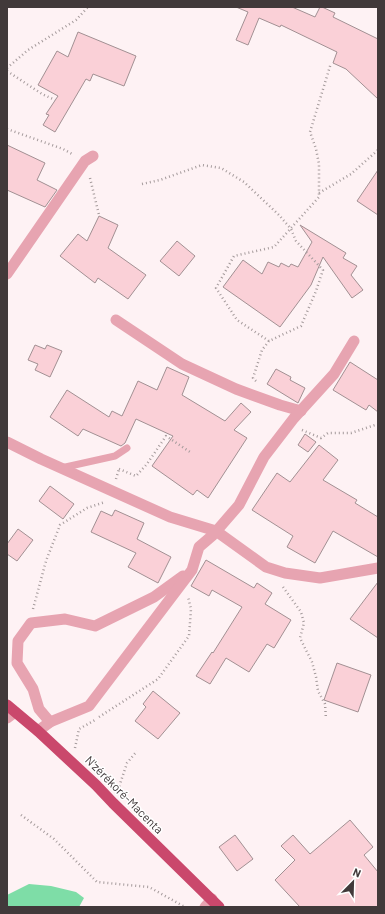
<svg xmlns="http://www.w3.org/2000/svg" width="385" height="914" viewBox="0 0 385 914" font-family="Barlow,sans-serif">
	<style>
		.water { fill: #7edda7 }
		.building { fill: #fad0d7; stroke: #a29093 }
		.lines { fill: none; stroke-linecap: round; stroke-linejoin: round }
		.path { stroke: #a59b9c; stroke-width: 2.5; stroke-dasharray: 1 3; stroke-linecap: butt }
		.service { stroke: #e7a4b1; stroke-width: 7 }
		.minor { stroke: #e7a4b1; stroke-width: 11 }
		.trunk { stroke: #ca486c; stroke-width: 11 }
		.labels { text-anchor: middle; stroke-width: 3; stroke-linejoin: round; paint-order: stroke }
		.street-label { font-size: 12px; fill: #41393a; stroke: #fff }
	</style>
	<rect width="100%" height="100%" fill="#fef2f4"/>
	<path class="water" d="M 29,884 L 51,886 L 76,892 L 84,898 L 79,907 L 7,907 L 7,895 Z"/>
	<g class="building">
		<path d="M 236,7 L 292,7 L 315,17 L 320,7 L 322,7 L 335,13 L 333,17 L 378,39 L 378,99 L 346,69 L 333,63 L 337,52 L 281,25 L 280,27 L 259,18 L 248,45 L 236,40 L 248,12 Z"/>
		<path d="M 78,32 L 136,56 L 124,86 L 93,74 L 90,81 L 86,79 L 55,132 L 43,125 L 49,115 L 46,114 L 58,96 L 38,85 L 57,51 L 68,57 Z"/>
		<path d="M 7,145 L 45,163 L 37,180 L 57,190 L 45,207 L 7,190 Z"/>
		<path d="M 378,170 L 378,215 L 357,201 Z"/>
		<path d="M 99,216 L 118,225 L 108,248 L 146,275 L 128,299 L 98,278 L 95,283 L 60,256 L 78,234 L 87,241 Z"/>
		<path d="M 300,225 L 346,253 L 343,258 L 357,266 L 351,275 L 363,290 L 352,298 L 323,257 L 311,285 L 280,327 L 223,287 L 243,260 L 262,274 L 268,262 L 279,267 L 281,263 L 289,267 L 291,264 L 298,267 L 312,242 Z"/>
		<path d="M 177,241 L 195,256 L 179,276 L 160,261 Z"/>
		<path d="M 35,345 L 45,349 L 47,345 L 62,351 L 50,377 L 35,370 L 38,364 L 28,360 Z"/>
		<path d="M 350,362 L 378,380 L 378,412 L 369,405 L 366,410 L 333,390 Z"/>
		<path d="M 167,367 L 189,377 L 182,395 L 225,421 L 241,403 L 251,412 L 234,430 L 247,438 L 208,498 L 197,490 L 193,495 L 152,466 L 173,436 L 136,419 L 125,443 L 121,446 L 83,429 L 78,436 L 50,417 L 67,390 L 109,417 L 112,411 L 122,416 L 138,381 L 157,390 Z"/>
		<path d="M 276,369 L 291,377 L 290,380 L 305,388 L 298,403 L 267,384 Z"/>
		<path d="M 305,434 L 316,442 L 308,452 L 298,445 Z"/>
		<path d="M 319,445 L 338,460 L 323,480 L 357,500 L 355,503 L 378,517 L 378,557 L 333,531 L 315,563 L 287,547 L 293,536 L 252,510 L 277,473 L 290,482 Z"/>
		<path d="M 50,486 L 74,504 L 63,519 L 39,501 Z"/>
		<path d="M 115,510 L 144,523 L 137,539 L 171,557 L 158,583 L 128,567 L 136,553 L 91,532 L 101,511 L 112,516 Z"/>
		<path d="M 18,529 L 33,540 L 17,561 L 7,554 L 7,544 Z"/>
		<path d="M 206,560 L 254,588 L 257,583 L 272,593 L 265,604 L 291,620 L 274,648 L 267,644 L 249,672 L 226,658 L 210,684 L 196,676 L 212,652 L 213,653 L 242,607 L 212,590 L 209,596 L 191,586 Z"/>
		<path d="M 378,582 L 378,638 L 350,619 Z"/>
		<path d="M 337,663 L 371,675 L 358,712 L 324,700 Z"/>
		<path d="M 153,691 L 180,713 L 158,739 L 135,721 L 146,707 L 143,704 Z"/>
		<path d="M 350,820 L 373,847 L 364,855 L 378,872 L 378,907 L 300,907 L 275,880 L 295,860 L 281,846 L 293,835 L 310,854 Z"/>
		<path d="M 235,835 L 253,859 L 237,871 L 219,847 Z"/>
	</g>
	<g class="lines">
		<g class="path">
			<path d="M 7,68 L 28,50 L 76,20 L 88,7"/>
			<path d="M 7,71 L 42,94 L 55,100"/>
			<path d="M 7,129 L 63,149 L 74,155"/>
			<path d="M 90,178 L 99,215"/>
			<path d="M 142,184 L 160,180 L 202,165 L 221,168 L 244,182 L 279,215 L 291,229 L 296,241 L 323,270 L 316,291 L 301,326 L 269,341 L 262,350 L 253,378 L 256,381"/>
			<path d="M 319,193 L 351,174 L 378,150"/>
			<path d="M 269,341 L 237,320 L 216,288 L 234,256 L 274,247 L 319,197 L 319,164 L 316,149 L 310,132 L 331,63"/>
			<path d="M 302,430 L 321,438 L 328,433 L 351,433 L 378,424"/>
			<path d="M 119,469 L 136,476 L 147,464 L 166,436 L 190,452"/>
			<path d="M 116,479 L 119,469"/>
			<path d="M 283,587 L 301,612 L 304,623 L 300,638 L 312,662 L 316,677 L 318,691 L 325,704 L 326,719"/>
			<path d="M 33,609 L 46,561 L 60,525 L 87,508 L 105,502"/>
			<path d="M 99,717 L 158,679 L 189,636 L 191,609 L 188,597"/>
			<path d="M 75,748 L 79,729 L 95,720"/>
			<path d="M 118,790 L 127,763 L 137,751"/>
			<path d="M 21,815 L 54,839 L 97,882 L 149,887 L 185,907"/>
		</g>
		<path class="service" d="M 61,468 L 115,456 L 127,448"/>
		<g class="minor">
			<path d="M 7,274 L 85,161 L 93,156"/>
			<path d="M 116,320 L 182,364 L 236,389 L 280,405 L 301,411"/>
			<path d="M 7,442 L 41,459 L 170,517 L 216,531 L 266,567 L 285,573 L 320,578 L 378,568"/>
			<path d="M 7,718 L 15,712"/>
			<path d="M 50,722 L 39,709 L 33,689 L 17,663 L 18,641 L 31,623 L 65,619 L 95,626 L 154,597 L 183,576"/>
			<path d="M 38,731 L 50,722 L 89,706 L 192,570 L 199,547 L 213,535 L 239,505 L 264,457 L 294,418 L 334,374 L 354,341"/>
			<path d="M 205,907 L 212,899"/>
		</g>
		<path class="trunk" d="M 7,705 L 38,731 L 96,785 L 113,803 L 219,907"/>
	</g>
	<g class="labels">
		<g class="street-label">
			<text transform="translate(124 795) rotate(45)" y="4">N'zérékoré-Macenta</text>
		</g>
	</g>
	<rect width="385" height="914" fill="none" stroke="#41393a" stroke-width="16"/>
	<g transform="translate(353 882) rotate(23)" stroke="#ffffff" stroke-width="3" paint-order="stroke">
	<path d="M0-3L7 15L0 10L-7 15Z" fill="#41393a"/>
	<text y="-6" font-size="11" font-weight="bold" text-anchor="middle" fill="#41393a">N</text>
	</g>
</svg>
